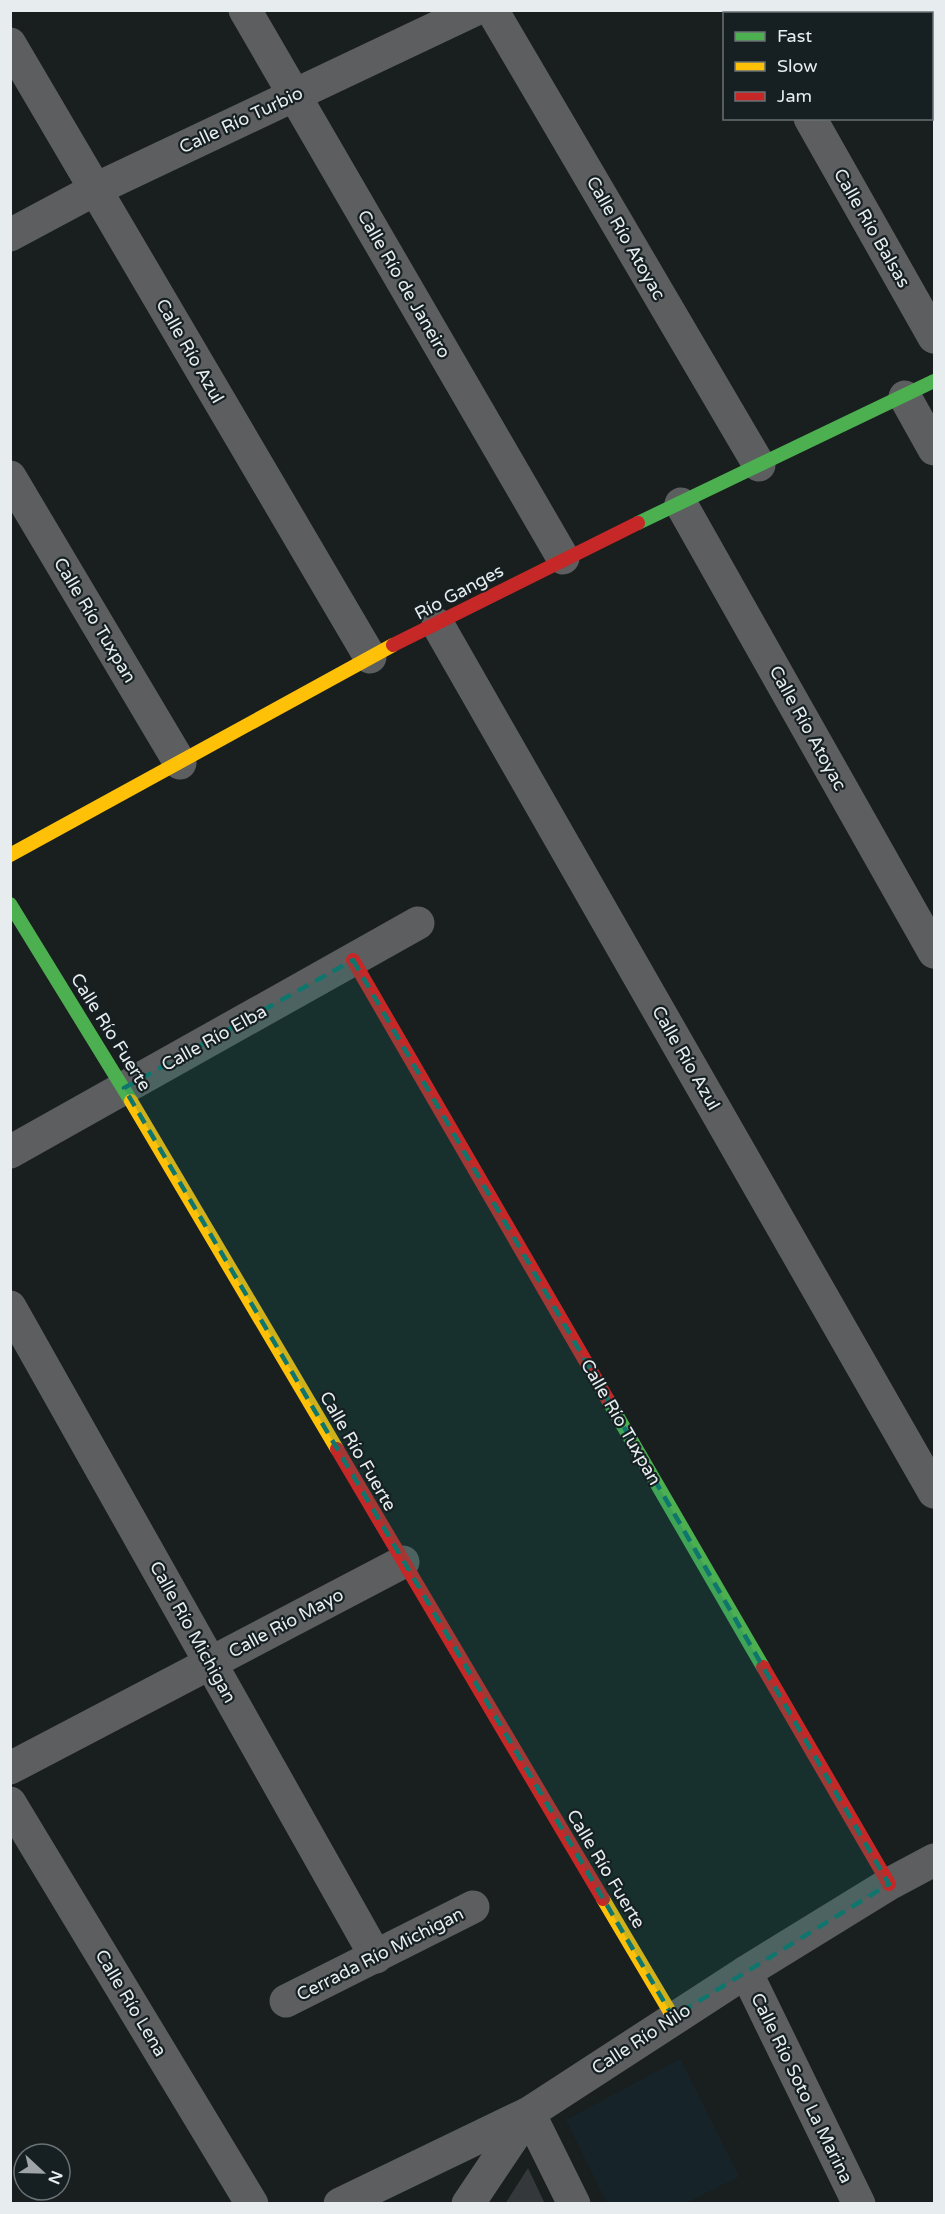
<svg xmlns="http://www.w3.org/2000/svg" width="945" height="2214" viewBox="0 0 945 2214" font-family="'Varela Round',sans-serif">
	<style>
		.built { fill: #162429 }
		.building { fill: #34383a }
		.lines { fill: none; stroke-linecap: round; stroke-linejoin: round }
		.street { stroke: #5c5e5f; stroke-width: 33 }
		.fast { stroke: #4caf50; stroke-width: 14 }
		.slow { stroke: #ffc107; stroke-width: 14 }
		.jam { stroke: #c62828; stroke-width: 14 }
		.marked { fill: #0f766e; fill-opacity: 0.2; stroke: #0f766e; stroke-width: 4.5; stroke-dasharray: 12 8; stroke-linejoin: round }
		.labels { text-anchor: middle; stroke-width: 4.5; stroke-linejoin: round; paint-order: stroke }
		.street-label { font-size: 18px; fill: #e7edef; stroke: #161f22 }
	</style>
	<rect width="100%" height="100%" fill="#191e1f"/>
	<path class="built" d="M 680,2059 L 739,2177 L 686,2203 L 607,2203 L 566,2120 Z"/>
	<path class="building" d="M 528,2168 L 545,2204 L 505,2204 Z"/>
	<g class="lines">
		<g class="street">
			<path d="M 245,10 L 563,558"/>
			<path d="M 492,10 L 759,465"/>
			<path d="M 748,10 L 750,14"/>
			<path d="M 10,44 L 370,657"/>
			<path d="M 810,118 L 934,337"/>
			<path d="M 10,235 L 96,189 L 474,10"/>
			<path d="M 905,397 L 934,449"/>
			<path d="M 10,477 L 180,763"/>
			<path d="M 681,504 L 934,952"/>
			<path d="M 438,625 L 934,1492"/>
			<path d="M 10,1152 L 418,923"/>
			<path d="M 10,1307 L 376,1957"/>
			<path d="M 10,1768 L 403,1562"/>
			<path d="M 10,1803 L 252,2204"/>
			<path d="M 746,1972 L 859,2204"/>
			<path d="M 286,2001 L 473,1907"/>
			<path d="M 340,2204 L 529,2113 L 746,1972 L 889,1884 L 934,1860"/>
			<path d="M 468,2204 L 529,2113 L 574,2204"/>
		</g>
		<g class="fast">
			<path d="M 638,523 L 934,381"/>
			<path d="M 10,904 L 131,1101"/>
			<path d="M 608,1400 L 763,1667"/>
		</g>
		<g class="slow">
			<path d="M 10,855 L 393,645"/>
			<path d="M 131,1101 L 337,1449"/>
			<path d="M 603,1899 L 673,2017"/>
		</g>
		<g class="jam">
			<path d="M 393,645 L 638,523"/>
			<path d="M 353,960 L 608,1400"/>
			<path d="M 337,1449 L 603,1899"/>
			<path d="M 763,1667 L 889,1884"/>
		</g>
	</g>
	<path class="marked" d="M 353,960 L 889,1884 L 673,2017 L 124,1088 Z"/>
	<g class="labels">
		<g class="street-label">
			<text transform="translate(241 120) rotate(-25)" y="6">Calle Río Turbio</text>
			<text transform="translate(872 228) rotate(60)" y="6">Calle Río Balsas</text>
			<text transform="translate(626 238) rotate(60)" y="6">Calle Río Atoyac</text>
			<text transform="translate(404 284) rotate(60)" y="6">Calle Río de Janeiro</text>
			<text transform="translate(190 351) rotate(60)" y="6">Calle Río Azul</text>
			<text transform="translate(459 592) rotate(-28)" y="6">Río Ganges</text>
			<text transform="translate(95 620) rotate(59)" y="6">Calle Río Tuxpan</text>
			<text transform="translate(808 728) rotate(61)" y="6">Calle Río Atoyac</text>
			<text transform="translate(111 1032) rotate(58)" y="6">Calle Río Fuerte</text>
			<text transform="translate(214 1038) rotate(-29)" y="6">Calle Río Elba</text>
			<text transform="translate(686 1058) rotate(60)" y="6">Calle Río Azul</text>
			<text transform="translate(621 1422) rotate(60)" y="6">Calle Río Tuxpan</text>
			<text transform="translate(358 1451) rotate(60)" y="6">Calle Río Fuerte</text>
			<text transform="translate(286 1623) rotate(-28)" y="6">Calle Río Mayo</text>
			<text transform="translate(193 1632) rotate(61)" y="6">Calle Río Michigan</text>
			<text transform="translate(606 1869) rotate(59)" y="6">Calle Río Fuerte</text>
			<text transform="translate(380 1954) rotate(-27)" y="6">Cerrada Río Michigan</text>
			<text transform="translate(131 2003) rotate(59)" y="6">Calle Río Lena</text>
			<text transform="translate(641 2039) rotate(-33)" y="6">Calle Río Nilo</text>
			<text transform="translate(802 2088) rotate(64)" y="6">Calle Río Soto La Marina</text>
		</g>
	</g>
	<rect width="945" height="2214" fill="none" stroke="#e7edef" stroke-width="24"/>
	<rect x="723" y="12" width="210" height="108" fill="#161f22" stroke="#6a7174" stroke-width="1.5"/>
	<rect x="735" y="32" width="30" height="9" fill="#4caf50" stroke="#6a7174" stroke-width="1.5"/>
	<text x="777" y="42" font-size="18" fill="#e7edef">Fast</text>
	<rect x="735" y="62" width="30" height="9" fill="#ffc107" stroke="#6a7174" stroke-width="1.5"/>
	<text x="777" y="72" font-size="18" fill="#e7edef">Slow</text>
	<rect x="735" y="92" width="30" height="9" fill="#c62828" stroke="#6a7174" stroke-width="1.5"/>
	<text x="777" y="102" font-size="18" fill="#e7edef">Jam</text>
	<g transform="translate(42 2172) rotate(112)"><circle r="28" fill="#161f22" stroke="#6a7174" stroke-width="1.5"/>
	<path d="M0-4.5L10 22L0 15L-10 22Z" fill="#9fa5a6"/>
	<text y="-9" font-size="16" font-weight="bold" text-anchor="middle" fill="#e7edef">N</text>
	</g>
</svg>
